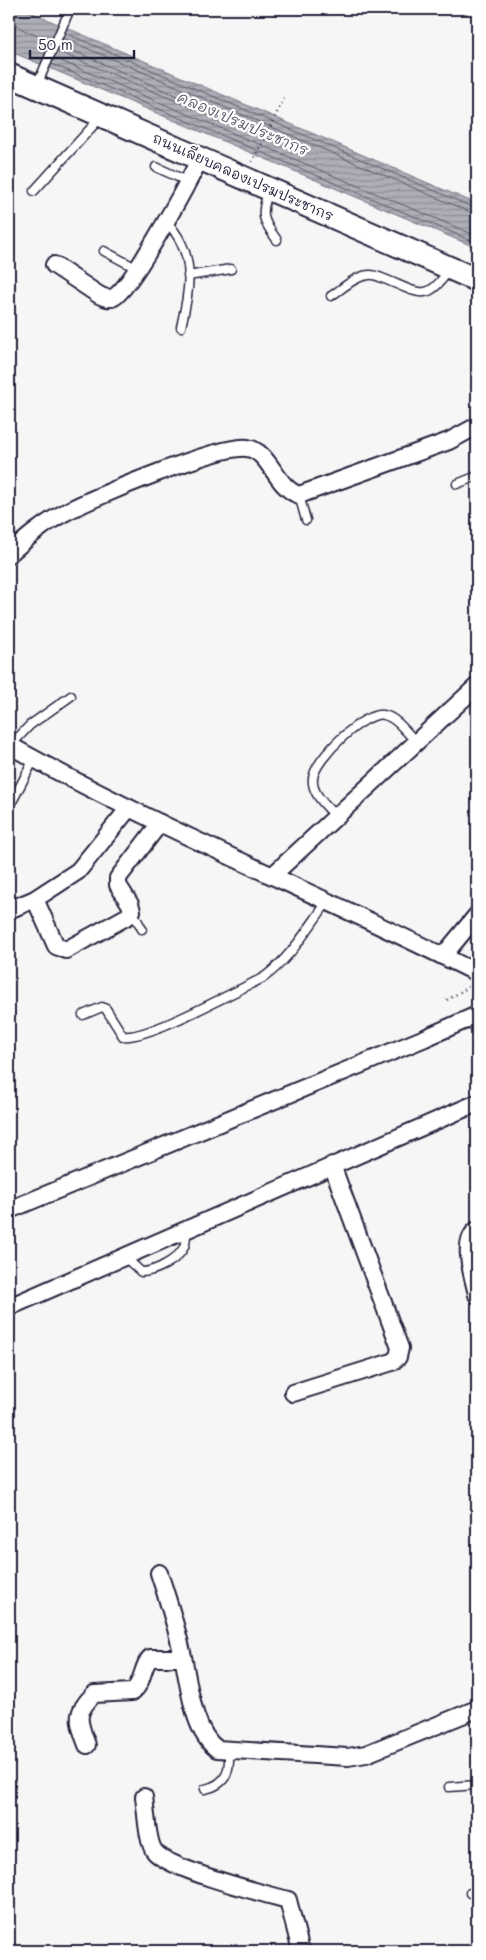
<svg xmlns="http://www.w3.org/2000/svg" width="486" height="1960" viewBox="0 0 486 1960" font-family="Mali,'Playpen Sans Thai',sans-serif">
	<style>
		.water { fill: url(#water-rules); stroke: #767685 }
		.lines { fill: none; stroke-linecap: round; stroke-linejoin: round }
		.shore { stroke: #5a5a6d; stroke-width: 1 }
		.lane-casing { stroke: #22223b; stroke-width: 11 }
		.street-casing { stroke: #22223b; stroke-width: 20 }
		.secondary-casing { stroke: #22223b; stroke-width: 26 }
		.path { stroke: #22223b; stroke-width: 2.5; stroke-dasharray: 1 4; stroke-linecap: butt }
		.lane { stroke: #fff; stroke-width: 8 }
		.street { stroke: #fff; stroke-width: 16 }
		.secondary { stroke: #fff; stroke-width: 22 }
		.labels { text-anchor: middle; stroke-width: 4.5; stroke-linejoin: round; paint-order: stroke }
		.street-label { font-size: 14px; fill: #22223b; stroke: #fff }
		.water-label { font-size: 15px; font-style: italic; fill: #5a5a6d; stroke: #fff }
	</style>
	<defs>
		<pattern id="water-rules" width="6" height="5" patternUnits="userSpaceOnUse" patternTransform="scale(1.25)"><rect width="6" height="5" fill="#aeaeb7"/><path d="M0 2.5h6" fill="none" stroke="#8d8d96"/></pattern>
	</defs>
	<rect width="100%" height="100%" fill="#f6f6f7"/>
	<filter id="ink" filterUnits="userSpaceOnUse"><feTurbulence type="fractalNoise" baseFrequency=".02" numOctaves="2"/><feDisplacementMap in="SourceGraphic" scale="10" xChannelSelector="R" yChannelSelector="G"/><feConvolveMatrix kernelMatrix="1 2 1 2 8 2 1 2 1" color-interpolation-filters="sRGB"/></filter>
	<g filter="url(#ink)">
		<path class="water" d="M 9,9 L 23,9 L 477,204 L 477,248 L 9,51 Z"/>
		<g class="lines">
			<g class="shore">
				<path d="M 9,9 C 10,30 35,34 51,41"/>
				<path d="M 65,33 L 477,209"/>
				<path d="M 63,38 L 477,215"/>
				<path d="M 57,51 L 219,119 L 222,118 L 221,115 L 60,45"/>
				<path d="M 54,58 L 477,236"/>
				<path d="M 52,64 L 477,243"/>
			</g>
			<g class="lane-casing">
				<g id="lane">
					<path d="M 37,85 L 70,9"/>
					<path d="M 156,167 L 189,182"/>
					<path d="M 269,190 C 260,214 262,220 277,240"/>
					<path d="M 34,191 L 101,117"/>
					<path d="M 166,221 C 197,254 190,287 181,327"/>
					<path d="M 104,251 L 136,268"/>
					<path d="M 188,276 L 231,269"/>
					<path d="M 331,296 C 342,289 355,276 369,275 C 375,274 381,278 387,280 C 421,294 427,302 449,270"/>
					<path d="M 457,484 L 477,476"/>
					<path d="M 299,495 L 306,520"/>
					<path d="M 10,746 L 30,725 L 71,696"/>
					<path d="M 13,800 L 34,759"/>
					<path d="M 336,817 C 327,806 311,794 313,778 C 315,759 365,710 384,715 C 397,718 407,733 416,742"/>
					<path d="M 132,911 L 142,929"/>
					<path d="M 83,1015 L 102,1007 L 106,1009 L 123,1036 C 147,1040 237,990 263,978 C 291,958 308,928 328,901"/>
					<path d="M 125,1257 L 141,1272 C 155,1272 178,1260 184,1247 C 186,1242 186,1236 186,1231"/>
					<path d="M 449,1787 L 477,1785"/>
					<path d="M 205,1789 C 228,1784 230,1770 229,1749"/>
					<path d="M 470,1893 L 477,1892"/>
				</g>
			</g>
			<g class="street-casing">
				<g id="street">
					<path d="M 54,265 L 99,295 C 104,297 108,300 114,297 C 132,287 189,181 200,158"/>
					<path d="M 9,554 C 26,539 43,524 64,513 C 92,498 220,444 247,448 C 270,451 275,487 299,495 L 449,441 L 477,426"/>
					<path d="M 9,745 C 160,830 322,895 477,973"/>
					<path d="M 274,874 L 477,686"/>
					<path d="M 35,899 L 56,946 L 66,950 L 128,916 L 132,911 L 130,904 L 118,885 L 118,878 L 160,823"/>
					<path d="M 9,910 L 35,899 L 78,871 L 129,808"/>
					<path d="M 443,956 L 477,915"/>
					<path d="M 9,1210 L 425,1038 L 477,1015"/>
					<path d="M 477,1230 C 460,1242 474,1278 477,1295"/>
					<path d="M 9,1307 L 477,1103"/>
					<path d="M 293,1393 L 392,1362 L 398,1357 L 400,1348 L 332,1165"/>
					<path d="M 159,1573 C 168,1600 177,1629 183,1657 C 189,1684 193,1732 217,1749 L 348,1757 L 366,1754 L 477,1709"/>
					<path d="M 87,1745 C 78,1720 74,1714 94,1694 L 132,1692 C 144,1683 141,1668 150,1658 L 183,1658"/>
					<path d="M 144,1797 C 146,1810 147,1843 155,1852 C 171,1870 262,1893 288,1900 L 301,1951"/>
				</g>
			</g>
			<g class="secondary-casing">
				<path id="secondary" d="M 9,75 L 477,280"/>
			</g>
			<g class="path">
				<path d="M 252,162 L 284,99"/>
				<path d="M 447,1000 L 470,986"/>
			</g>
			<use href="#lane" class="lane"/>
			<use href="#street" class="street"/>
			<use href="#secondary" class="secondary"/>
		</g>
	</g>
	<g class="labels">
		<g class="street-label">
			<text transform="translate(243 177) rotate(24)" y="5">ถนนเลียบคลองเปรมประชากร</text>
		</g>
		<g class="water-label">
			<text transform="translate(243 124) rotate(23)" y="5">คลองเปรมประชากร</text>
		</g>
	</g>
	<rect width="486" height="1960" fill="none" stroke="#fff" stroke-width="30"/>
	<rect x="15" y="15" width="456" height="1930" fill="none" stroke="#22223b" stroke-width="2" filter="url(#ink)"/>
	<path d="M30 50v8h104v-8" fill="none" stroke="#22223b" stroke-width="2.5"/>
	<text x="38" y="50" font-size="15" fill="#22223b" stroke="#ffffff" stroke-width="4" paint-order="stroke">50 m</text>
</svg>
